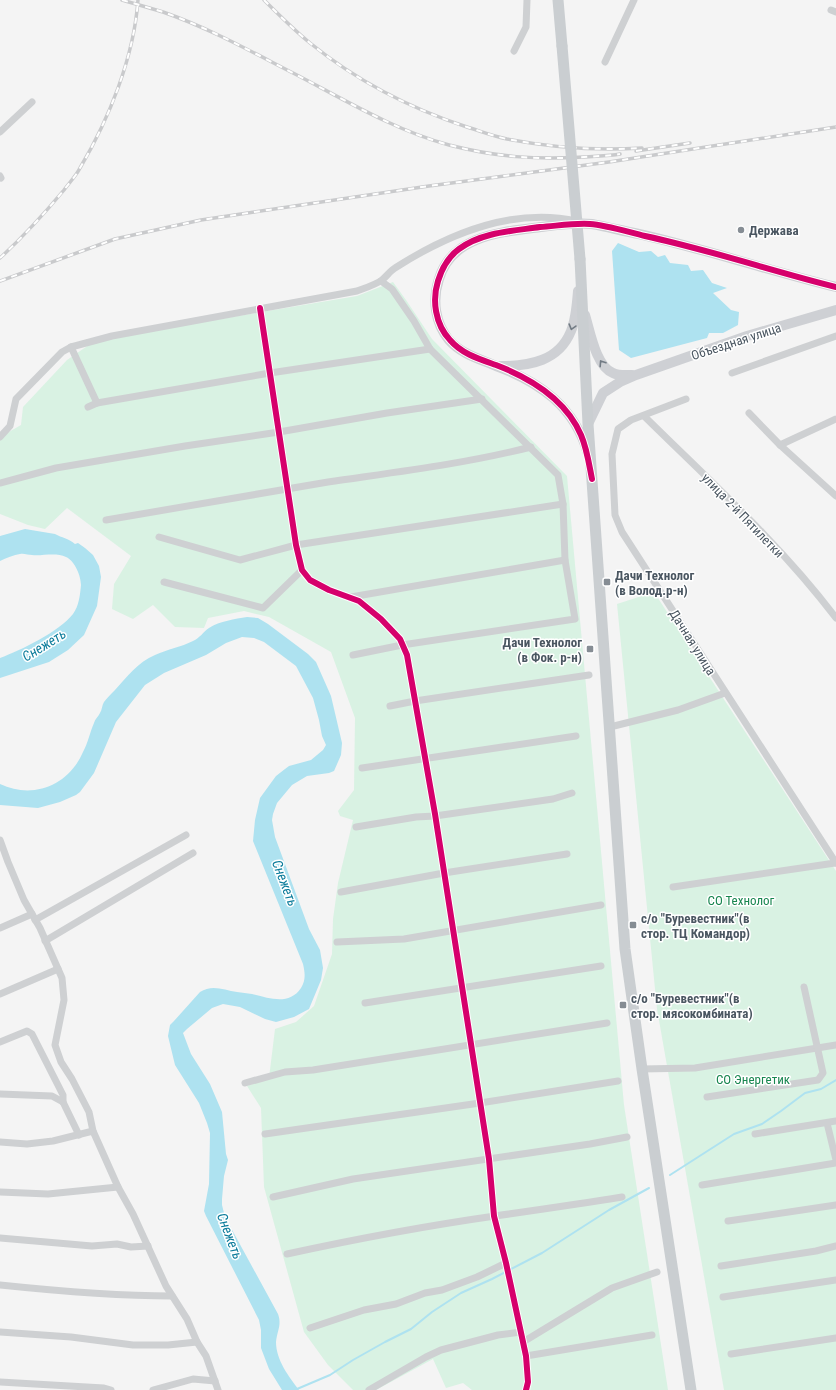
<svg xmlns="http://www.w3.org/2000/svg" width="836" height="1390" viewBox="0 0 836 1390" font-family="'Roboto Condensed',sans-serif">
	<style>
		.green { fill: #d9f2e3 }
		.water { fill: #aee2f0 }
		.lines { fill: none; stroke-linecap: round; stroke-linejoin: round }
		.stream { stroke: #aee2f0; stroke-width: 2 }
		.street { stroke: #ced0d2; stroke-width: 7 }
		.secondary { stroke: #ced0d4; stroke-width: 10 }
		.primary { stroke: #caced1; stroke-width: 11 }
		.rail-casing { stroke: #c9cacc; stroke-width: 3.5 }
		.rail { stroke: #fff; stroke-width: 2; stroke-dasharray: 6; stroke-linecap: butt }
		.primary-bridge { stroke: #caced1; stroke-width: 11 }
		.cycleway-casing { stroke: #fff; stroke-width: 8 }
		.cycleway { stroke: #d6006c; stroke-width: 6 }
		.oneway { stroke: #727b84 }
		.poi-dot { fill: #868d94; stroke: #fff; stroke-width: 1.5 }
		.labels { text-anchor: middle; stroke-width: 3; stroke-linejoin: round; paint-order: stroke }
		.poi-label { font-size: 13px; font-weight: bold; fill: #4a5661; stroke: #fff; text-anchor: start }
		.street-label { font-size: 13px; fill: #4a5661; stroke: #fff }
		.park-label { font-size: 13px; fill: #17864f; stroke: #fff }
		.water-label { font-size: 14px; font-style: italic; fill: #0c7c9b; stroke: #fff }
	</style>
	<rect width="100%" height="100%" fill="#f4f4f4"/>
	<g class="green">
		<path d="M 393,282 L 406,300 L 432,339 L 567,476 L 624,1105 L 668,1390 L 472,1390 L 463,1383 L 446,1388 L 433,1359 L 376,1390 L 353,1390 L 328,1365 L 304,1332 L 264,1187 L 261,1108 L 247,1086 L 269,1078 L 275,1029 L 296,1022 L 314,1006 L 332,954 L 333,919 L 338,883 L 353,820 L 340,816 L 338,811 L 354,790 L 355,718 L 331,652 L 269,617 L 244,611 L 208,618 L 204,628 L 175,627 L 153,605 L 133,619 L 112,609 L 114,584 L 131,556 L 67,508 L 45,529 L 28,525 L 0,514 L 0,437 L 21,425 L 23,407 L 67,360 L 96,340 L 357,296 Z"/>
		<path d="M 654,592 L 836,871 L 836,1390 L 724,1390 L 657,1009 L 617,604 Z"/>
	</g>
	<g class="water">
		<path d="M 618,243 L 639,252 L 651,251 L 658,257 L 665,255 L 670,263 L 688,265 L 691,271 L 703,270 L 712,283 L 727,288 L 713,293 L 731,310 L 739,312 L 738,325 L 723,333 L 709,333 L 707,338 L 631,358 L 619,350 L 612,251 Z"/>
		<path d="M 25,529 L 55,534 C 62,538 68,538 75,544 L 78,543 L 85,548 L 93,555 L 99,566 L 101,577 L 97,606 L 84,635 L 68,650 L 49,662 L 0,678 L 0,658 C 21,650 59,632 73,614 C 79,606 80,595 81,585 C 81,576 75,561 66,557 C 56,552 43,556 32,555 C 28,555 24,553 20,554 C 14,555 6,558 0,561 L 0,536 Z"/>
		<path d="M 247,617 L 258,618 L 268,624 L 308,654 L 316,662 L 331,696 L 342,743 L 341,755 L 334,771 L 329,773 L 307,776 L 292,785 L 277,803 L 273,814 L 272,820 L 275,837 L 309,929 L 320,950 L 323,968 L 321,980 L 309,1009 L 294,1017 L 276,1022 L 265,1019 L 240,1007 L 223,1004 L 212,1008 L 187,1029 L 183,1033 L 191,1054 L 210,1084 L 222,1112 L 226,1154 L 228,1160 L 224,1176 L 222,1199 L 222,1205 L 225,1217 L 278,1314 C 282,1325 277,1331 276,1342 C 276,1360 289,1377 299,1390 L 282,1390 L 269,1369 L 261,1348 L 261,1330 L 259,1320 L 206,1216 L 204,1211 L 209,1184 L 210,1133 L 207,1123 L 199,1103 L 175,1065 L 168,1036 L 170,1025 L 174,1021 L 200,992 C 212,984 224,990 237,992 C 242,993 247,993 252,994 C 269,998 289,1006 301,988 C 306,980 305,973 303,964 L 253,841 L 255,820 L 260,798 L 276,776 L 285,769 L 289,766 L 311,760 L 323,750 L 326,745 L 322,736 L 319,720 L 313,698 L 296,666 L 264,642 L 254,638 L 242,637 L 226,643 L 206,655 L 164,673 L 145,685 L 116,722 L 94,773 L 80,792 L 76,795 L 60,802 L 38,808 L 0,805 L 0,784 C 33,800 69,785 83,752 C 88,743 90,732 94,723 C 95,719 98,717 100,713 C 102,710 102,705 104,702 C 107,698 111,694 115,690 C 127,677 138,662 155,655 C 168,649 181,647 193,641 C 200,638 203,632 209,628 C 220,621 235,619 247,617 Z"/>
	</g>
	<g class="lines">
		<g class="stream">
			<path d="M 670,1175 L 734,1134 L 762,1124 L 781,1111 L 805,1093 L 821,1089 L 836,1080"/>
			<path d="M 297,1389 L 330,1375 L 353,1360 L 385,1342 L 411,1329 L 432,1312 L 461,1293 L 492,1279 L 542,1253 L 609,1210 L 649,1188"/>
		</g>
		<g class="street">
			<path d="M 831,10 L 836,12"/>
			<path d="M 514,51 L 526,27 L 527,0"/>
			<path d="M 605,62 L 634,0"/>
			<path d="M 0,132 L 32,102"/>
			<path d="M 0,176 L 1,178"/>
			<path d="M 260,308 L 296,545 L 302,570 L 310,580 L 329,590 L 359,601 L 381,619 L 400,639 L 407,655 L 435,814 L 489,1159 L 494,1216 L 506,1263 L 526,1356 L 528,1382 L 526,1390"/>
			<path d="M 71,347 L 97,403"/>
			<path d="M 732,373 L 836,336"/>
			<path d="M 686,399 L 631,420 L 618,429 L 612,454 L 615,515 L 622,532 L 836,863"/>
			<path d="M 88,407 L 97,403 L 270,373 L 430,349"/>
			<path d="M 749,413 L 780,445 L 836,496"/>
			<path d="M 644,416 C 710,481 780,544 836,618"/>
			<path d="M 0,437 L 10,426 L 16,399 L 62,352 L 71,347 L 112,336 L 357,291 C 365,288 375,285 382,280 C 387,276 390,271 395,268 C 448,234 513,207 577,221"/>
			<path d="M 780,445 L 836,419"/>
			<path d="M 0,483 L 56,468 L 185,446 L 279,432 L 387,413 L 482,399"/>
			<path d="M 106,520 C 180,507 254,494 328,482 C 396,472 464,464 531,447"/>
			<path d="M 159,537 L 240,560 L 296,545 L 563,504"/>
			<path d="M 164,582 L 263,608 L 302,570"/>
			<path d="M 351,597 L 565,560"/>
			<path d="M 353,655 L 402,645 L 575,619 L 565,560 L 563,504 L 558,475 L 430,349 L 414,321 L 392,289 L 381,281"/>
			<path d="M 390,706 L 415,701 L 589,675"/>
			<path d="M 610,727 L 678,710 L 725,693"/>
			<path d="M 362,768 L 576,736"/>
			<path d="M 356,827 L 416,817 L 435,816 L 553,799 L 572,793"/>
			<path d="M 0,840 L 8,862 L 24,900 L 40,928 L 62,978 L 64,1000 L 55,1045 L 61,1062 L 72,1079 L 89,1112 L 93,1131 L 118,1187 L 133,1214 L 166,1286 L 187,1319 L 197,1342 L 206,1356 L 218,1390"/>
			<path d="M 673,887 L 835,863"/>
			<path d="M 341,892 L 444,873 L 567,854"/>
			<path d="M 35,920 L 186,835"/>
			<path d="M 0,928 L 32,914"/>
			<path d="M 45,941 L 193,853"/>
			<path d="M 337,942 L 404,939 L 601,905"/>
			<path d="M 0,994 L 58,969"/>
			<path d="M 365,1003 L 601,966"/>
			<path d="M 0,1042 L 27,1031 L 32,1034 L 63,1095 L 63,1102"/>
			<path d="M 642,1069 L 695,1068 L 836,1045"/>
			<path d="M 245,1083 L 285,1072 L 313,1070 L 607,1023"/>
			<path d="M 0,1094 L 52,1096 L 63,1102 L 79,1135"/>
			<path d="M 707,1097 L 818,1080 L 823,1073 L 804,987"/>
			<path d="M 827,1123 L 836,1160"/>
			<path d="M 265,1134 L 480,1103 L 618,1081"/>
			<path d="M 755,1134 L 836,1121"/>
			<path d="M 0,1142 L 27,1144 L 53,1141 L 93,1131"/>
			<path d="M 702,1185 L 836,1163"/>
			<path d="M 0,1192 L 48,1194 L 118,1187"/>
			<path d="M 273,1197 L 353,1179 L 590,1144 L 627,1137"/>
			<path d="M 728,1221 L 836,1205"/>
			<path d="M 0,1238 L 92,1246 L 117,1244 L 131,1247 L 148,1246"/>
			<path d="M 287,1254 C 356,1239 425,1226 495,1216 C 537,1210 579,1204 622,1197"/>
			<path d="M 721,1266 L 816,1251 L 836,1246"/>
			<path d="M 0,1285 C 57,1291 115,1296 172,1296"/>
			<path d="M 723,1297 L 836,1280"/>
			<path d="M 310,1328 L 364,1310 L 396,1304 L 425,1293 L 442,1290 L 477,1277 L 506,1263"/>
			<path d="M 0,1332 L 71,1337 L 133,1345 L 168,1345 L 197,1342"/>
			<path d="M 523,1342 L 612,1288 L 657,1272"/>
			<path d="M 731,1354 L 836,1338"/>
			<path d="M 526,1356 L 652,1335"/>
			<path d="M 0,1382 L 104,1388 L 111,1390"/>
			<path d="M 153,1390 L 193,1379 L 215,1381"/>
			<path d="M 369,1390 L 426,1357 L 441,1350 L 498,1335 L 521,1332"/>
		</g>
		<g class="secondary">
			<path d="M 585,315 C 590,331 596,367 613,373 C 619,376 626,375 632,375"/>
			<path d="M 501,366 C 530,366 559,361 571,331 C 576,319 577,304 578,291"/>
			<path d="M 588,424 L 603,393 L 620,382 L 636,375 L 747,336 L 836,310"/>
			<path d="M 588,454 C 575,407 540,382 496,366 C 480,359 461,354 449,340 C 435,323 432,300 439,279 C 452,235 502,232 541,227 C 557,225 576,222 592,224 C 608,227 623,231 639,234 C 705,249 770,271 836,287"/>
		</g>
		<g class="primary">
			<path d="M 558,0 L 562,46"/>
			<path d="M 580,259 L 588,424 L 625,949 L 642,1069 L 691,1390"/>
		</g>
		<g class="rail-casing">
			<g id="rail">
				<path d="M 122,0 C 136,4 150,8 163,12 C 209,28 252,52 295,74 C 345,100 394,130 449,145 C 496,157 536,160 584,157 C 596,156 608,156 620,154"/>
				<path d="M 264,0 C 279,15 294,30 310,43 C 357,81 409,108 467,127 C 480,131 493,136 507,139 C 549,147 599,151 642,148"/>
				<path d="M 636,151 L 690,143"/>
				<path d="M 0,258 C 23,237 44,214 64,190 C 69,183 76,176 80,168 C 109,119 134,57 138,0"/>
				<path d="M 0,281 L 115,239 L 201,220 L 429,186 L 609,162 L 836,127"/>
			</g>
		</g>
		<use href="#rail" class="rail"/>
		<path class="primary-bridge" d="M 562,46 L 580,259"/>
		<g class="cycleway-casing">
			<g id="cycleway">
				<path d="M 260,308 L 296,545 L 302,570 L 310,580 L 329,590 L 359,601 L 381,619 L 400,639 L 407,655 L 435,814 L 489,1159 L 494,1216 L 506,1263 L 526,1356 L 528,1382 L 526,1390"/>
				<path d="M 592,479 C 589,464 587,449 581,435 C 566,400 530,378 496,365 C 479,359 462,354 450,340 C 435,324 432,300 438,281 C 442,268 448,257 459,249 C 482,232 513,231 540,227 C 556,226 573,223 590,224 C 606,225 628,232 645,236 C 710,250 772,271 836,287"/>
			</g>
		</g>
		<use href="#cycleway" class="cycleway"/>
	</g>
	<defs><path id="oneway-chevron" d="M-2-3.5L2.5 0L-2 3.5" fill="none" stroke-width="1.6" stroke-linecap="round" stroke-linejoin="round"/></defs>
	<g class="oneway">
		<use href="#oneway-chevron" transform="translate(572 327) rotate(106)"/>
		<use href="#oneway-chevron" transform="translate(602 363) rotate(-123)"/>
	</g>
	<g class="poi-dot">
		<circle cx="741" cy="230" r="4"/>
		<rect x="603" y="578" width="8" height="8" rx="2"/>
		<rect x="586" y="645" width="8" height="8" rx="2"/>
		<rect x="629" y="921" width="8" height="8" rx="2"/>
		<rect x="619" y="1001" width="8" height="8" rx="2"/>
	</g>
	<g class="labels">
		<g class="poi-label">
			<text x="749" y="235">Держава</text>
			<text x="615" y="580">Дачи Технолог<tspan x="615" dy="15">(в Волод.р-н)</tspan></text>
			<text x="582" y="647" text-anchor="end">Дачи Технолог<tspan x="582" dy="15">(в Фок. р-н)</tspan></text>
			<text x="641" y="923">с/о "Буревестник"(в<tspan x="641" dy="15">стор. ТЦ Командор)</tspan></text>
			<text x="631" y="1003">с/о "Буревестник"(в<tspan x="631" dy="15">стор. мясокомбината)</tspan></text>
		</g>
		<g class="street-label">
			<text transform="translate(736 341) rotate(-18)" y="5">Объездная улица</text>
			<text transform="translate(743 515) rotate(46)" y="5">улица 2-й Пятилетки</text>
			<text transform="translate(693 642) rotate(58)" y="5">Дачная улица</text>
		</g>
		<g class="park-label">
			<text x="741" y="905">СО Технолог</text>
			<text x="753" y="1084">СО Энергетик</text>
		</g>
		<g class="water-label">
			<text transform="translate(44 645) rotate(-32)" y="5">Снежеть</text>
			<text transform="translate(285 883) rotate(69)" y="5">Снежеть</text>
			<text transform="translate(230 1236) rotate(69)" y="5">Снежеть</text>
		</g>
	</g>
</svg>
